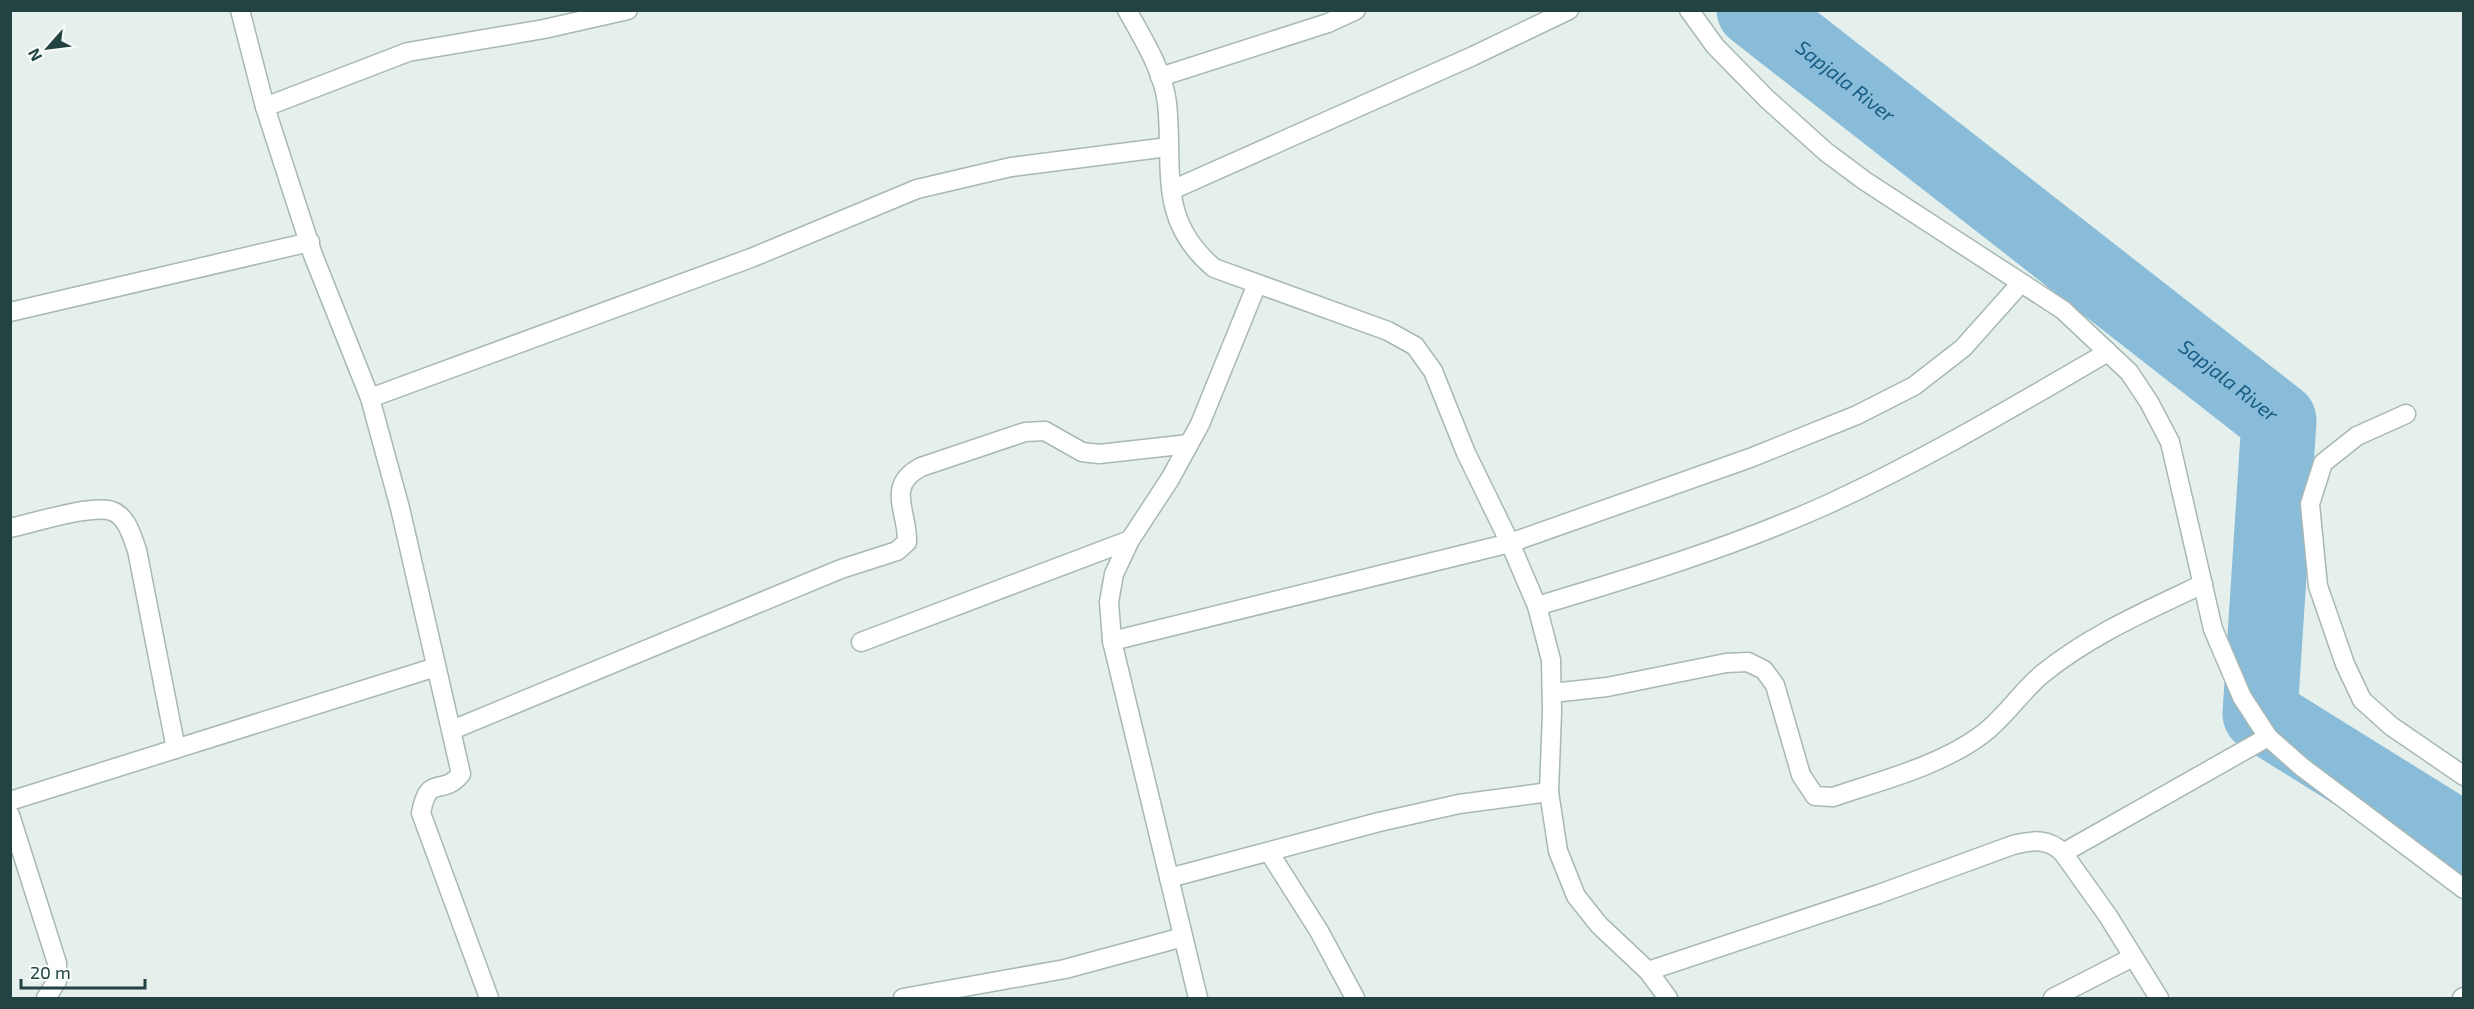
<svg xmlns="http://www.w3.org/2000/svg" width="2474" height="1009" viewBox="0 0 2474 1009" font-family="'Exo 2',sans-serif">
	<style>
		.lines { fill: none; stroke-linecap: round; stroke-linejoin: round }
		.river { stroke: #89bcd8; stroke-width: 75 }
		.minor-casing { stroke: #a7b8b5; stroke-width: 21 }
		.minor { stroke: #fff; stroke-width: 18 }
		.labels { text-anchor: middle; stroke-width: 5; stroke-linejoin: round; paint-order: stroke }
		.water-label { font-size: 20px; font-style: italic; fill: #165c84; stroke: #f6fbf9 }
	</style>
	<rect width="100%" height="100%" fill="#e5efec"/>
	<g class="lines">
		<path class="river" id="s1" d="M 1754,10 L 2279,420 L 2260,714 L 2464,841"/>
		<g class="minor-casing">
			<g id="minor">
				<path d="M 240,10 L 265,107 L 313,255 L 370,398 L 400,508 L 461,774 C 441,798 429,772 421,813 L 489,998"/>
				<path d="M 1127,10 C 1143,39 1163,70 1167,103 C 1174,168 1156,219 1214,268 L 1388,331 L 1415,346 L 1433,371 L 1466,453 L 1510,543 L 1537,606 L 1551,660 L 1552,712 L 1549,792 L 1558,851 L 1576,896 L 1599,925 L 1648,971 L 1668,998"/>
				<path d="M 1689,10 L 1715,46 L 1767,99 L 1826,152 L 1865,181 L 2063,310 L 2129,372 L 2149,402 L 2170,442 L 2213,629 L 2242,697 L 2268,737 L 2302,767 L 2464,889"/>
				<path d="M 1160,77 L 1328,23 L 1356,10"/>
				<path d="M 265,107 L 408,52 L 544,29 L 628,10"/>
				<path d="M 1172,190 L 1473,56 L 1569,10"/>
				<path d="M 10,312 L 310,242"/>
				<path d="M 370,398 L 751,258 L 917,189 L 1011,167 L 1168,147"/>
				<path d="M 2406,414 L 2357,436 L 2323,463 L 2310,504 L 2318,586 L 2345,664 L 2362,700 L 2391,726 L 2464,776"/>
				<path d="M 10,528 C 33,523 92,504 112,511 C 127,516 132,537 137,550 L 176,749"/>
				<path d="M 1537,606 C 1634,577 1732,547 1824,506 C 1923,461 2015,406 2108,352"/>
				<path d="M 1112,641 L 1510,543 L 1750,458 L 1857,415 L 1914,386 L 1963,348 L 2021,283"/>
				<path d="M 861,642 L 1130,540"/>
				<path d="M 1552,693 L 1607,687 L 1726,663 L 1748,662 L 1764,670 L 1775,685 L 1801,775 L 1815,796 L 1833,797 C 1882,780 1937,767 1980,736 C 2003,720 2019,694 2041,675 C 2090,635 2146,611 2203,584"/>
				<path d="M 452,730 L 841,569 L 897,551 L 907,542 C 908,511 885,486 921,467 L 1025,432 L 1045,431 L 1082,452 L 1099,454 L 1189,444"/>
				<path d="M 10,801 L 436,667"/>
				<path d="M 10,815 L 57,963 L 57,981 L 46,998"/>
				<path d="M 1269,852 L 1319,931 L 1355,998"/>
				<path d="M 2063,853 L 2268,737"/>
				<path d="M 1169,878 L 1379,822 L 1459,804 L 1549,792"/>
				<path d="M 1648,971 L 1879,894 L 2013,845 C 2032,840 2049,838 2063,853 L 2108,916 L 2159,998"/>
				<path d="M 903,998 L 1065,969 L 1183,937"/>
				<path d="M 1198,998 L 1112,641 L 1109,602 L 1114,574 L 1130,540 L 1170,479 L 1200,424 L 1257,284"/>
				<path d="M 2053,998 L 2133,957"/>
				<path d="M 2462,998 L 2464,997"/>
			</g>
		</g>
		<use href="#minor" class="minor"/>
	</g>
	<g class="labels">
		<g class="water-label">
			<text dy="7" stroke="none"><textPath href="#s1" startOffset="116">Sapjala River</textPath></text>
			<text dy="7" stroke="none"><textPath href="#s1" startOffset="602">Sapjala River</textPath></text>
		</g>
	</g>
	<rect width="2474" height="1009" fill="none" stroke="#224341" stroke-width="24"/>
	<g transform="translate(48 48) rotate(242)" stroke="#f6fbf9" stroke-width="4.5" paint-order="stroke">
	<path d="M0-4.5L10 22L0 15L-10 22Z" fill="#224341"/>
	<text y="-9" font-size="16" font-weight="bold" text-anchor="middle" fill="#224341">N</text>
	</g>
	<path d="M21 979v9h124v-9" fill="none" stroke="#224341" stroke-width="3"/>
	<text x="30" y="979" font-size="18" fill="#224341" stroke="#f6fbf9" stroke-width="4.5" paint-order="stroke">20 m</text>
</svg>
